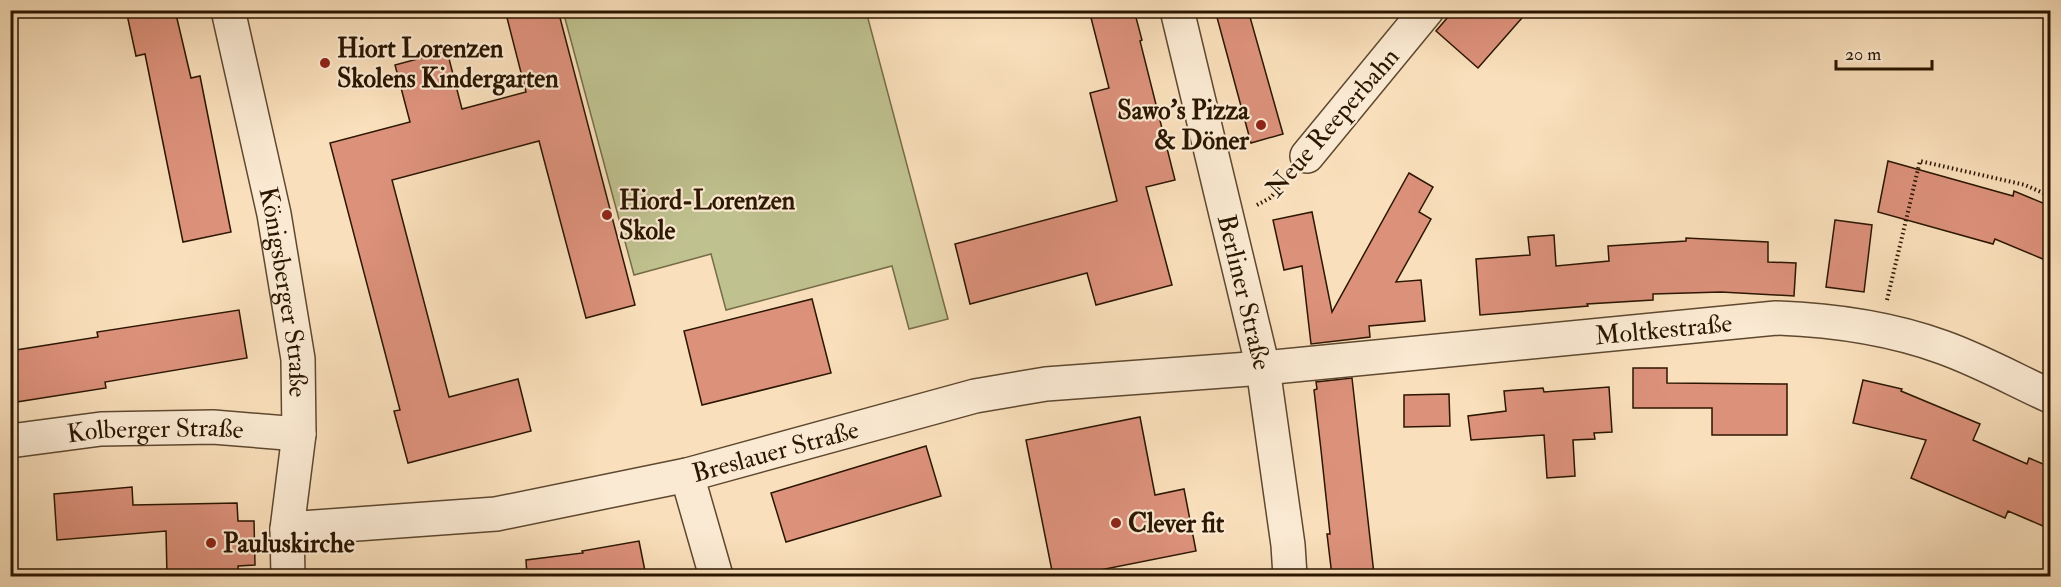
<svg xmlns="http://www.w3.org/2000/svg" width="2061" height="587" viewBox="0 0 2061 587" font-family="'IM FELL Double Pica',serif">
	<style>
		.green { fill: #bfc18f; stroke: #756c48; stroke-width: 1.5 }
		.building { fill: #dc917b; stroke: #2b1600; stroke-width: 1.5 }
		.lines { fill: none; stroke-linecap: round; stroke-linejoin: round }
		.minor-casing { stroke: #5e482f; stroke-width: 36 }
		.path { stroke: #2b1600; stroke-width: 4; stroke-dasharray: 1.5 3; stroke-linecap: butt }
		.minor { stroke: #fbead3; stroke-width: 33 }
		.poi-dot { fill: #8f2418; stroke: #fbead3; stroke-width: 2 }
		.labels { text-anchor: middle; stroke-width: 4.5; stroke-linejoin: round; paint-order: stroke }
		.poi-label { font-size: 26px; font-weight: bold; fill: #2b1600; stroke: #fbead3; text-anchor: start }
		.street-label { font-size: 26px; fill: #2b1600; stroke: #fbead3 }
	</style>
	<rect width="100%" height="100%" fill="#f9dfbb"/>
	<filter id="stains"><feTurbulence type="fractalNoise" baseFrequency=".00333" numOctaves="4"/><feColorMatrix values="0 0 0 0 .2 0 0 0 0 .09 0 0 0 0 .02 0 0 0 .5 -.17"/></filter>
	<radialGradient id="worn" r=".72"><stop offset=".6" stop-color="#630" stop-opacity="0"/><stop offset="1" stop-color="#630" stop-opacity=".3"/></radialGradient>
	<path class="green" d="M 563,11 L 866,11 L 948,319 L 909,329 L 892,266 L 726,310 L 711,254 L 634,275 Z"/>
	<g class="building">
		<path d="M 126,10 L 175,10 L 191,78 L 200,76 L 231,232 L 183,242 L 145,54 L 136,56 Z"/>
		<path d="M 505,10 L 558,10 L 635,305 L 586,318 L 539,141 L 392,180 L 449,397 L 518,379 L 531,431 L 408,463 L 394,411 L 400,410 L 330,143 L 410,122 L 395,65 L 447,51 L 462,109 L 526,92 Z"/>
		<path d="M 1089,10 L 1134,10 L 1142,40 L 1140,41 L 1175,180 L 1146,187 L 1172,285 L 1096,305 L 1087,273 L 970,304 L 955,244 L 1117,201 L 1090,93 L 1109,88 Z"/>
		<path d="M 1215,10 L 1248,10 L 1283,134 L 1251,143 Z"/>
		<path d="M 1454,10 L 1529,10 L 1478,68 L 1436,31 Z"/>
		<path d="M 1888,161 L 2013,196 L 2014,191 L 2050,206 L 2050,262 L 1995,239 L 1993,244 L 1878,212 Z"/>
		<path d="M 1409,173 L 1433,187 L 1419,212 L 1431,219 L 1396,282 L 1421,280 L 1425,321 L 1369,326 L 1370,337 L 1311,344 L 1302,266 L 1284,270 L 1273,220 L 1312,212 L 1332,312 Z"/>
		<path d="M 1835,220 L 1872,225 L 1864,292 L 1826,287 Z"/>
		<path d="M 1554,235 L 1556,266 L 1609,261 L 1608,246 L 1686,241 L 1686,238 L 1768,242 L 1768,262 L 1796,263 L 1794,296 L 1721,292 L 1653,294 L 1653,300 L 1587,304 L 1588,306 L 1480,315 L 1476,259 L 1530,255 L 1528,237 Z"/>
		<path d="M 812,299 L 831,373 L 702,405 L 684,331 Z"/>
		<path d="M 239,310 L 247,358 L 105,382 L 106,388 L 10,403 L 10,351 L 98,337 L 97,332 Z"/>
		<path d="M 1633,368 L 1667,368 L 1667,383 L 1787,384 L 1787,435 L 1712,435 L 1712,408 L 1633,408 Z"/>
		<path d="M 1352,378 L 1374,574 L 1332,576 L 1327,534 L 1330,534 L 1321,450 L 1314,390 L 1317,389 L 1316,382 Z"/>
		<path d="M 1863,380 L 1902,389 L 1901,391 L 1980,424 L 1973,440 L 2027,464 L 2029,458 L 2050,467 L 2050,529 L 2008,511 L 2005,518 L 1911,478 L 1926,440 L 1853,423 Z"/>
		<path d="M 1609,387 L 1612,432 L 1594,433 L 1595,439 L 1573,440 L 1575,476 L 1547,478 L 1544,435 L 1471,440 L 1468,416 L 1506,411 L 1504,391 L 1543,388 L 1544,392 Z"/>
		<path d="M 1449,394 L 1450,426 L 1404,427 L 1404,395 Z"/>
		<path d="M 1140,417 L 1155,495 L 1184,489 L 1196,551 L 1070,576 L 1053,576 L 1026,440 Z"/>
		<path d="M 926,446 L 941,496 L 786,542 L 771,493 Z"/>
		<path d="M 132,487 L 133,505 L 237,503 L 238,521 L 254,521 L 255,565 L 238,566 L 239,576 L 167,576 L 166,531 L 57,540 L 54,494 Z"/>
		<path d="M 639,541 L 646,576 L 527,576 L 526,560 L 583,553 L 582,551 Z"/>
	</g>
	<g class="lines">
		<g class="minor-casing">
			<g id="minor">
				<path id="s1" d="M 228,10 L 274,214 L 298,359 L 299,434 L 287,529 L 288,576"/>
				<path id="s2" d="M 1177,10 L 1263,368 L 1288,545 L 1290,576"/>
				<path d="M 1307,156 L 1427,10"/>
				<path id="s3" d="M 10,441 L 101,429 L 213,427 L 299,434"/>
				<path d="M 687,475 L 716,576"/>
				<path id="s4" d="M 287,529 L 496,514 L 687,475 L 975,396 L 1046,384 L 1263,368 L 1776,318 C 1833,320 1889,328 1942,347 C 1979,360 2015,380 2050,396"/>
			</g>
		</g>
		<g class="path">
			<path d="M 1257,205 L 1270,198 L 1287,179"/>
			<path d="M 1887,300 L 1920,161 L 2025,185 L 2050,196"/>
		</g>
		<use href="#minor" class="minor"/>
	</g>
	<g class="poi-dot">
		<circle cx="325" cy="63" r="6"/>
		<circle cx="1261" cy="125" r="6"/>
		<circle cx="607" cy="215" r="6"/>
		<circle cx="1116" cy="523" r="6"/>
		<circle cx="211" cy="543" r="6"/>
	</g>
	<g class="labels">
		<g class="poi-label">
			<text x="337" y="57">Hiort Lorenzen<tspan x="337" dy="30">Skolens Kindergarten</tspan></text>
			<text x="1249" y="119" text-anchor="end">Sawo's Pizza<tspan x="1249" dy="30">&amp; Döner</tspan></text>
			<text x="619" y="209">Hiord-Lorenzen<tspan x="619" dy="30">Skole</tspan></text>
			<text x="1128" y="532">Clever fit</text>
			<text x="223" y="552">Pauluskirche</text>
		</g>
		<g class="street-label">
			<text transform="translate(1332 122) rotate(-49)" y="9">Neue Reeperbahn</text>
			<text dy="9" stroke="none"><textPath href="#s1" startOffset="288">Königsberger Straße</textPath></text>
			<text dy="9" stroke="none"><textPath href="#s2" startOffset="290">Berliner Straße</textPath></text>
			<text dy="9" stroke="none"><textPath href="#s4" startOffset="1395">Moltkestraße</textPath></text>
			<text dy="9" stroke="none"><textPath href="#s3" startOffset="146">Kolberger Straße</textPath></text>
			<text dy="9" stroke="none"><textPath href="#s4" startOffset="496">Breslauer Straße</textPath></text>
		</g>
	</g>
	<rect width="2061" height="587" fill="none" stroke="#f9dfbb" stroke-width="36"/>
	<rect x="12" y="12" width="2037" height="563" fill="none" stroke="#2b1600" stroke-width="3"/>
	<rect x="18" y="18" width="2025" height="551" fill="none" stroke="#2b1600" stroke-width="1.5"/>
	<path d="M1836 60v9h96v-9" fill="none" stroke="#2b1600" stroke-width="3"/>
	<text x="1845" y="60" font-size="18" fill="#2b1600" stroke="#fbead3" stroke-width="4.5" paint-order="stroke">20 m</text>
	<rect width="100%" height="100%" filter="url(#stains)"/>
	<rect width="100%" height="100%" fill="url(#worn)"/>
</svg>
